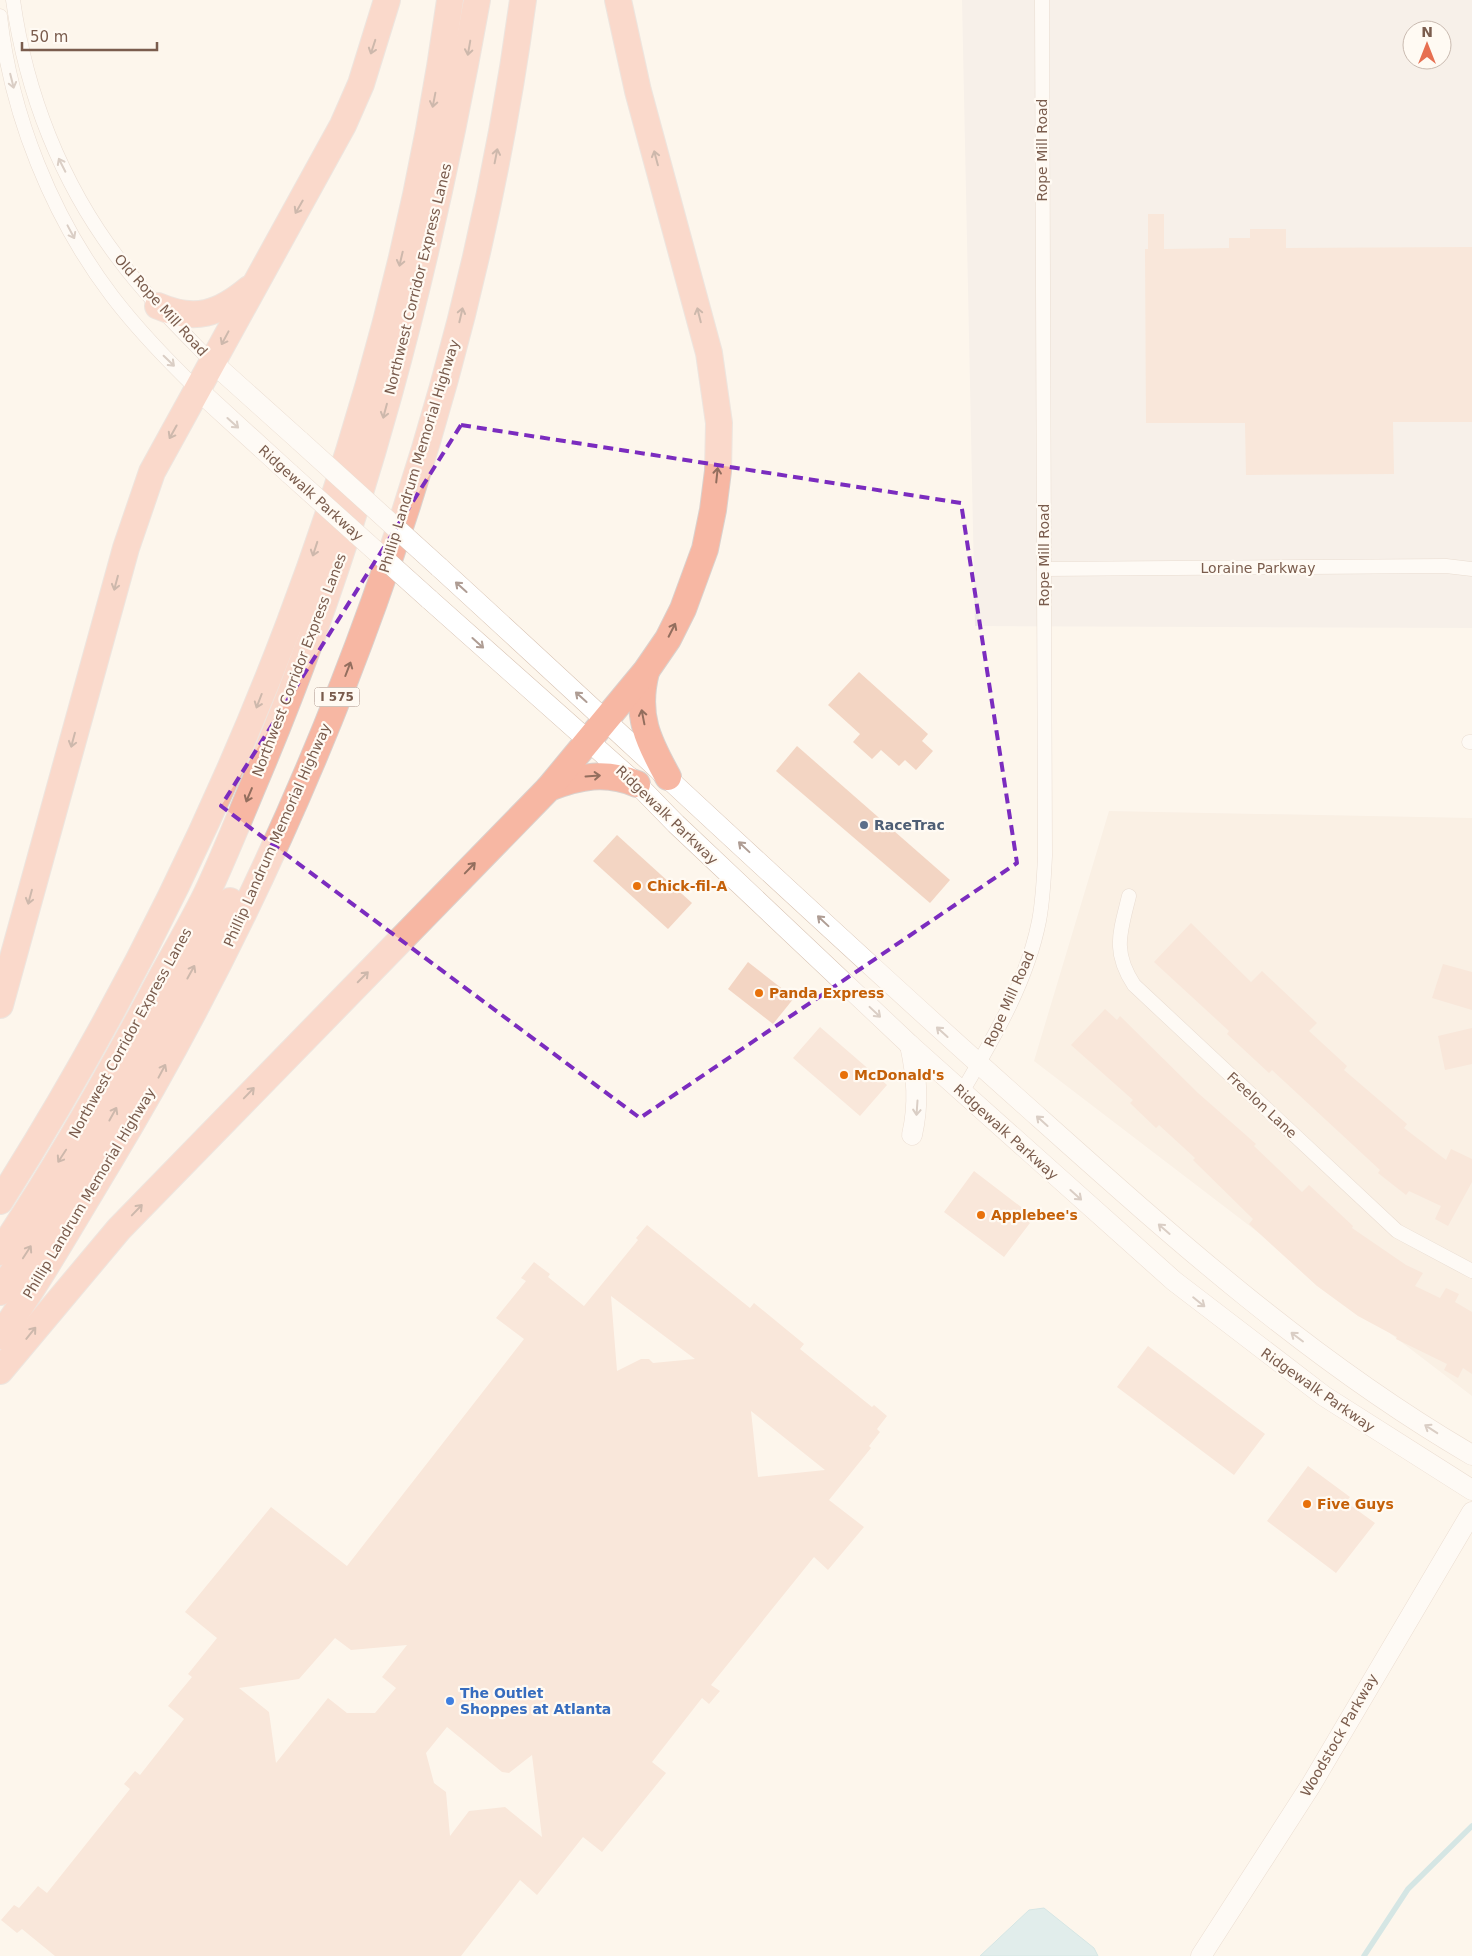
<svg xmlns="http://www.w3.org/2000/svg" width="1472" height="1956" viewBox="0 0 1472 1956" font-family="'DejaVu Sans',sans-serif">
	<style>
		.residential { fill: #f5e8da }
		.industrial { fill: #efe9e4; fill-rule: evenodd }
		.water { fill: #bfe3e8; stroke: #a5d3da }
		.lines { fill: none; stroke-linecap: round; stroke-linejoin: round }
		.stream { stroke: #a5d3da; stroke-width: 5.5 }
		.building { fill: #f3d5c3; fill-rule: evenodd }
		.street-casing { stroke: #d1beb0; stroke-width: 15 }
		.secondary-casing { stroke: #d6c0b0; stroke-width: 21 }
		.highway-casing { stroke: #dad1cd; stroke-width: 28 }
		.street { stroke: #fff; stroke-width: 14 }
		.secondary { stroke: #fff; stroke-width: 20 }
		.highway { stroke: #f7b7a3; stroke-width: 26 }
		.secondary-bridge-casing { stroke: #d6c0b0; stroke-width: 21; stroke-linecap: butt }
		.secondary-bridge { stroke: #fff; stroke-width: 20 }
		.oneway { stroke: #936e5e }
		.oneway2 { stroke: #af9d94 }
		.marked { fill: none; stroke: #7b2cbf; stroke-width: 4; stroke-dasharray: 10 6; stroke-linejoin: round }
		.service-dot { fill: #5c6f8a; stroke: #fffaf3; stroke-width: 2 }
		.food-dot { fill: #e8710a; stroke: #fffaf3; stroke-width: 2 }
		.shop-dot { fill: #3f7fe0; stroke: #fffaf3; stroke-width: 2 }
		.labels { text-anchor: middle; stroke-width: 4.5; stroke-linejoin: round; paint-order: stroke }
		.shield { fill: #fffaf3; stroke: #a28b7f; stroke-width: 1 }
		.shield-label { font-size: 12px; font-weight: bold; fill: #7a5c4d }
		.street-label { font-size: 14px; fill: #7a5c4d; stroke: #fffaf3 }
		.service-label { font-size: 14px; font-weight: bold; fill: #4e5e75; stroke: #fffaf3; text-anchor: start }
		.food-label { font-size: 14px; font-weight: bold; fill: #c56008; stroke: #fffaf3; text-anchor: start }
		.shop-label { font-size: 14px; font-weight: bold; fill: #366cbe; stroke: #fffaf3; text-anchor: start }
	</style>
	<rect width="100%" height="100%" fill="#fdf6ec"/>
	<path class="residential" d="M 1109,811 L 1472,818 L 1472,1396 L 1034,1061 Z"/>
	<path class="industrial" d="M 962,0 L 1472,0 L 1472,628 L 975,626 ZM 1412,30 L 1442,30 L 1442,60 L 1412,60 Z"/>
	<path class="water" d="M 1044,1908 L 1094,1948 L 1098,1956 L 980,1956 L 1029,1910 Z"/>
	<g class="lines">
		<path class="stream" d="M 1364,1956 L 1408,1889 L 1472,1826"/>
	</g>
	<g class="building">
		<path d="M 1148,214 L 1164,214 L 1164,249 L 1229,248 L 1229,238 L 1250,238 L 1250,229 L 1286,229 L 1286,248 L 1472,247 L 1472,422 L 1393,422 L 1394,474 L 1246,475 L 1245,423 L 1146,423 L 1145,249 L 1148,249 Z"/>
		<path d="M 859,672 L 928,734 L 922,741 L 933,751 L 916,770 L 905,760 L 899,766 L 881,750 L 872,759 L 853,742 L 860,734 L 828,705 Z"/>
		<path d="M 797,746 L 950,880 L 930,903 L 776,771 Z"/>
		<path d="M 617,835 L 692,903 L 668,929 L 593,861 Z"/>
		<path d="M 1191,923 L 1251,982 L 1262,971 L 1317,1023 L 1309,1031 L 1347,1066 L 1344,1070 L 1407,1124 L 1404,1128 L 1446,1160 L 1451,1149 L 1472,1159 L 1472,1182 L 1448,1226 L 1435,1219 L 1441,1206 L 1409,1191 L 1406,1195 L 1378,1173 L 1380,1170 L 1272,1070 L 1269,1073 L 1227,1034 L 1229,1031 L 1154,962 Z"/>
		<path d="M 748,962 L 794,998 L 773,1024 L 728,989 Z"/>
		<path d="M 1443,964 L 1472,972 L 1472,1010 L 1432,998 Z"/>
		<path d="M 1105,1009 L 1117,1020 L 1120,1016 L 1198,1093 L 1256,1144 L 1254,1146 L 1302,1192 L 1309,1185 L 1353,1226 L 1352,1228 L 1406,1265 L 1423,1273 L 1415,1286 L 1440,1298 L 1446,1288 L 1459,1294 L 1455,1302 L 1472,1312 L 1472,1374 L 1463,1368 L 1458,1378 L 1444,1370 L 1447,1364 L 1396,1339 L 1397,1337 L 1358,1316 L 1317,1286 L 1249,1224 L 1253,1219 L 1193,1160 L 1195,1158 L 1159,1125 L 1156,1128 L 1130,1103 L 1133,1100 L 1071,1045 Z"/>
		<path d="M 820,1027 L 887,1085 L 860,1116 L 793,1058 Z"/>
		<path d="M 1472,1028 L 1472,1064 L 1445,1070 L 1438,1036 Z"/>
		<path d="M 974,1171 L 1025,1210 L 1021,1216 L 1030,1223 L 1004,1257 L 944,1212 Z"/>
		<path d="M 647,1225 L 750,1308 L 754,1303 L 804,1344 L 800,1349 L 872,1407 L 874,1405 L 887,1416 L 877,1429 L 880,1432 L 869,1446 L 871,1448 L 829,1500 L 864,1527 L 828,1570 L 814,1557 L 711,1685 L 720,1691 L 709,1704 L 702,1698 L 652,1762 L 666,1773 L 602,1852 L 583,1837 L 537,1895 L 520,1880 L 461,1956 L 55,1956 L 22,1929 L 17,1933 L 1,1920 L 14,1905 L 19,1908 L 38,1886 L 47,1893 L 130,1789 L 124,1784 L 135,1771 L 140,1775 L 184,1719 L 168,1706 L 192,1677 L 188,1674 L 217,1638 L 185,1612 L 271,1507 L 347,1566 L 524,1339 L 496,1318 L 526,1281 L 521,1278 L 534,1262 L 550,1274 L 548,1277 L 584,1306 L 638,1240 L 636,1238 ZM 611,1296 L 695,1359 L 653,1363 L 649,1359 L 641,1359 L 617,1371 ZM 751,1411 L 825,1470 L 758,1477 ZM 335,1638 L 351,1650 L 407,1645 L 382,1677 L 396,1688 L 375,1713 L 347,1713 L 328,1698 L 276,1763 L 269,1712 L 239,1688 L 299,1679 ZM 447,1727 L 502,1772 L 509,1773 L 532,1755 L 542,1837 L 505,1807 L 469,1811 L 450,1836 L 446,1792 L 434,1783 L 426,1753 Z"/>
		<path d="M 1148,1346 L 1265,1434 L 1234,1475 L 1117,1387 Z"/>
		<path d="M 1308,1466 L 1350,1497 L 1346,1502 L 1375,1523 L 1336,1573 L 1267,1521 Z"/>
	</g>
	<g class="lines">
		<g class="street-casing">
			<g id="street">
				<path d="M 13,0 C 26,93 61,183 118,258 C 146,296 180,329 212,362"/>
				<path d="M 0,16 C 11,115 52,217 112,296 C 138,330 167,360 197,389"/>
				<path d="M 1044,569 L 1446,566 L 1472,569"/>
				<path d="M 1469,742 L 1472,742"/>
				<path d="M 1129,896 C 1120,933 1112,951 1134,985 L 1397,1231 L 1472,1271"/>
				<path d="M 962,1092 C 993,1039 1027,982 1039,921 C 1043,900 1044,878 1045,856 L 1042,0"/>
			</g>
		</g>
		<g class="secondary-casing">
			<g id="secondary">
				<path d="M 212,362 L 300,441"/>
				<path d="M 197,389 L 290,474"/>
				<path d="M 439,567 C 635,746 827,929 1025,1105 C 1166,1231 1307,1359 1472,1455"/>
				<path d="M 429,599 L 637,784 L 676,824 L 910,1045 L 1174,1281 L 1324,1396 L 1472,1490"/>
				<path d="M 910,1045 C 917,1077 919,1104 912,1135"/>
				<path d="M 1201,1956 L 1311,1785 L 1472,1512"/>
			</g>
		</g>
		<g class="highway-casing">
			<g id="highway">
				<path d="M 158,306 C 195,322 219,314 249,289"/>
				<path d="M 646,672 C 635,715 648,741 668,777"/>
				<path d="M 549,788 C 580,776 606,771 637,784"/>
				<path d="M 0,1005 L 126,548 L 152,472 L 343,125 L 361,84 L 387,0"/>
				<path d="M 0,1201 C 229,840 392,424 450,0"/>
				<path d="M 0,1252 C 56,1169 105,1083 152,995 C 170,961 190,928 207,893 C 224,857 239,819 255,781 C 362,530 429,268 477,0"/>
				<path d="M 0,1292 L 97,1144 L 230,901"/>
				<path d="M 0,1336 C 39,1281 73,1221 108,1163 C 319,812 468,407 523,0"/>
				<path d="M 0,1371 L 119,1229 L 549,788 L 646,671 L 668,639 L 683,609 L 705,549 L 713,510 L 718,471 L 719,423 L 709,353 L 638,91 L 618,0"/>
			</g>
		</g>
		<use href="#street" class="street"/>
		<use href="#secondary" class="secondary"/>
		<use href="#highway" class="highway"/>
		<g class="secondary-bridge-casing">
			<g id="secondary-bridge">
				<path d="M 300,441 L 439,567"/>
				<path d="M 290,474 L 429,599"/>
			</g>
		</g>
		<use href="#secondary-bridge" class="secondary-bridge"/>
	</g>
	<defs><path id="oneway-shaft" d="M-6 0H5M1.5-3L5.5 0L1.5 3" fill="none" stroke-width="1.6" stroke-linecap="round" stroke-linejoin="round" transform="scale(1.25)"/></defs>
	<g class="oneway">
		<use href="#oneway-shaft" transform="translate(373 47) rotate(108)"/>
		<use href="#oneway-shaft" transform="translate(469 48) rotate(100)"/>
		<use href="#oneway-shaft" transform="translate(434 100) rotate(101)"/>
		<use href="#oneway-shaft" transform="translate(496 156) rotate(-79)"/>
		<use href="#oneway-shaft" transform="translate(656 158) rotate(-105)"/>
		<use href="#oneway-shaft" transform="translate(299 207) rotate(120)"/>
		<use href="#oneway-shaft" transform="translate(401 259) rotate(103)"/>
		<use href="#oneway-shaft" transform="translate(461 315) rotate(-77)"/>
		<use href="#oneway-shaft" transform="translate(699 315) rotate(-104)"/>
		<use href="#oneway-shaft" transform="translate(225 338) rotate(118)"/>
		<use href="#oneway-shaft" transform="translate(385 411) rotate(105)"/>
		<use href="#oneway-shaft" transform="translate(173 432) rotate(119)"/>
		<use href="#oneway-shaft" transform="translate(717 475) rotate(-84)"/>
		<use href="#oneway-shaft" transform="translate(315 549) rotate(108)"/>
		<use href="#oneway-shaft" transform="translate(116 583) rotate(105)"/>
		<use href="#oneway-shaft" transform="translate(672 630) rotate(-63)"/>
		<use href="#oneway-shaft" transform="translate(348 669) rotate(-69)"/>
		<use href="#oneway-shaft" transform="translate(259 701) rotate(111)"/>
		<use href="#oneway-shaft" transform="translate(643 717) rotate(-101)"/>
		<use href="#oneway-shaft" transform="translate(73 740) rotate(105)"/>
		<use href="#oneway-shaft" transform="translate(593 776) rotate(-4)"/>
		<use href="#oneway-shaft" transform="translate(249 795) rotate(113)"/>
		<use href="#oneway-shaft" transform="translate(470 868) rotate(-46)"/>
		<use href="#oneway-shaft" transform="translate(30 897) rotate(105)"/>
		<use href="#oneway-shaft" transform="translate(191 972) rotate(-61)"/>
		<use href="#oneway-shaft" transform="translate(363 977) rotate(-45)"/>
		<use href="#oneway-shaft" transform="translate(162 1071) rotate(-62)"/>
		<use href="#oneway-shaft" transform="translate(249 1093) rotate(-46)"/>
		<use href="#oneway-shaft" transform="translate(113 1114) rotate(-61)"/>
		<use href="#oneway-shaft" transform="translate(62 1156) rotate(123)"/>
		<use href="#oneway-shaft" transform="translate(137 1210) rotate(-46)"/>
		<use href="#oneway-shaft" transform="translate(27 1252) rotate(-57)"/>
		<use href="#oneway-shaft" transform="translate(31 1333) rotate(-51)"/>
	</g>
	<g class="oneway2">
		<use href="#oneway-shaft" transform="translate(12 81) rotate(76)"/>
		<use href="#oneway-shaft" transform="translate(62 165) rotate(-117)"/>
		<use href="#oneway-shaft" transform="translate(71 232) rotate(62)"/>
		<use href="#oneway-shaft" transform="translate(169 361) rotate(44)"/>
		<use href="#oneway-shaft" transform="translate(233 423) rotate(42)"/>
		<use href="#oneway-shaft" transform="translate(461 587) rotate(-138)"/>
		<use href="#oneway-shaft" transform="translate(478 643) rotate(42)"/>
		<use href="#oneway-shaft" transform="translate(581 697) rotate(-138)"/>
		<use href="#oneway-shaft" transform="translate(744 847) rotate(-137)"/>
		<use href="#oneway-shaft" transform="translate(823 921) rotate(-137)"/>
		<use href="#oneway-shaft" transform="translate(875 1012) rotate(43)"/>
		<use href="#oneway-shaft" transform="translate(942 1032) rotate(-138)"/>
		<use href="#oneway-shaft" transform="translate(917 1108) rotate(94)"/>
		<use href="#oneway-shaft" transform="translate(1042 1121) rotate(-138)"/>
		<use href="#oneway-shaft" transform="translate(1076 1195) rotate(42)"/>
		<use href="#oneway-shaft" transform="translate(1164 1229) rotate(-139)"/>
		<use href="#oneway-shaft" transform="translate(1199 1302) rotate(39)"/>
		<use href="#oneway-shaft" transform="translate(1297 1337) rotate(-143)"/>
		<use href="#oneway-shaft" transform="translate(1431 1429) rotate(-147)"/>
	</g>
	<path d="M0 0H1472V1956H0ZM 461,425 L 961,503 L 1017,863 L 640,1118 L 221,806 Z" fill="#fdf6ec" fill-opacity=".55" fill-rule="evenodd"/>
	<path class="marked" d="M 461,425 L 961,503 L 1017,863 L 640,1118 L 221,806 Z"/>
	<circle class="service-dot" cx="864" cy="825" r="5"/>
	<g class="food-dot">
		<circle cx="637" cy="886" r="5"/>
		<circle cx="759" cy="993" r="5"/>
		<circle cx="844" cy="1075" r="5"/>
		<circle cx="981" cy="1215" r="5"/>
		<circle cx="1307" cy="1504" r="5"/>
	</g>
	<circle class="shop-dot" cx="450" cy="1701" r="5"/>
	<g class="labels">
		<rect class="shield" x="314.5" y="687.5" width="45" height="19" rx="4"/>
		<g class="shield-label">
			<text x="337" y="701">I 575</text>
		</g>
		<g class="street-label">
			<text transform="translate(1042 150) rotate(-90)" y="5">Rope Mill Road</text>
			<text transform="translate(418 279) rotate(-76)" y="5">Northwest Corridor Express Lanes</text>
			<text transform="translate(161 305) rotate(48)" y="5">Old Rope Mill Road</text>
			<text transform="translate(419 456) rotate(-73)" y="5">Phillip Landrum Memorial Highway</text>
			<text transform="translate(311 493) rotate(42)" y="5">Ridgewalk Parkway</text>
			<text transform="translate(1044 555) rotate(-90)" y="5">Rope Mill Road</text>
			<text x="1258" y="573">Loraine Parkway</text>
			<text transform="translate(299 665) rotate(-69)" y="5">Northwest Corridor Express Lanes</text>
			<text transform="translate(667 815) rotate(44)" y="5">Ridgewalk Parkway</text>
			<text transform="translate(277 835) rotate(-66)" y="5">Phillip Landrum Memorial Highway</text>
			<text transform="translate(1009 999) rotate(-66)" y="5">Rope Mill Road</text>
			<text transform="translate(130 1033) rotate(-61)" y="5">Northwest Corridor Express Lanes</text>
			<text transform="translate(1262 1105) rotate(43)" y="5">Freelon Lane</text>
			<text transform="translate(1006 1132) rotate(42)" y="5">Ridgewalk Parkway</text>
			<text transform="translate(89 1193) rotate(-59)" y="5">Phillip Landrum Memorial Highway</text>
			<text transform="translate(1318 1390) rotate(35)" y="5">Ridgewalk Parkway</text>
			<text transform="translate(1339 1735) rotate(-60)" y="5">Woodstock Parkway</text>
		</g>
		<g class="service-label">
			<text x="874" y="830">RaceTrac</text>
		</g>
		<g class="food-label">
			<text x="647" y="891">Chick-fil-A</text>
			<text x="769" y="998">Panda Express</text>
			<text x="854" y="1080">McDonald's</text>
			<text x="991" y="1220">Applebee's</text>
			<text x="1317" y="1509">Five Guys</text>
		</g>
		<g class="shop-label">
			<text x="460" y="1698">The Outlet<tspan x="460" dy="16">Shoppes at Atlanta</tspan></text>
		</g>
	</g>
	<g transform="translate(1427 45)"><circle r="24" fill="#fffaf3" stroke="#cabbb1"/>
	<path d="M0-4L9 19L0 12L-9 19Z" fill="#e76f51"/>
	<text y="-8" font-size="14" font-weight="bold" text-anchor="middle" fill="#7a5c4d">N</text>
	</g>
	<path d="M22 42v8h135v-8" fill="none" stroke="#7a5c4d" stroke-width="2.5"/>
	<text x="30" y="42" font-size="15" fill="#7a5c4d" stroke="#fffaf3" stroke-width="4" paint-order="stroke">50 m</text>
</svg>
